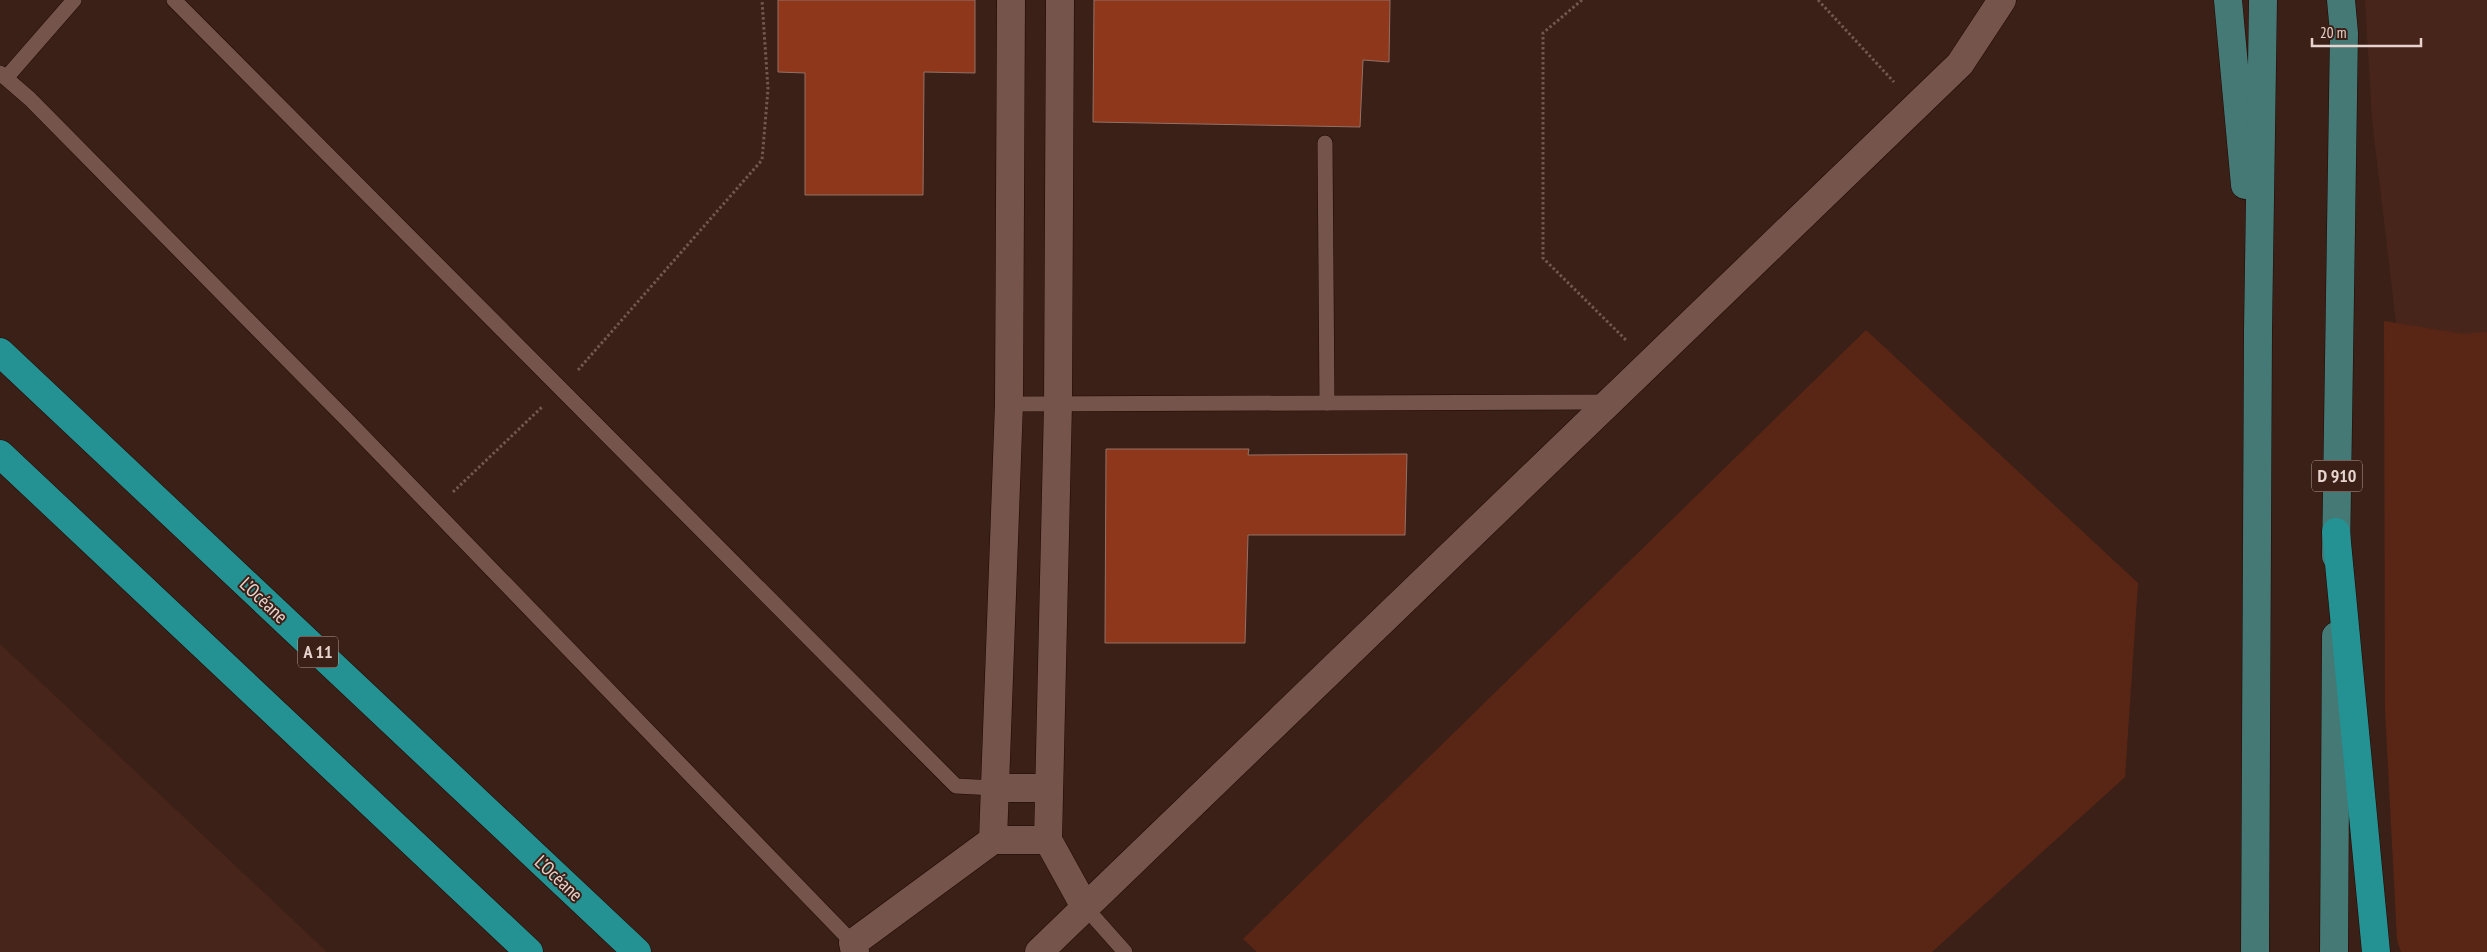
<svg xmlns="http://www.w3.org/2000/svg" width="2487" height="952" viewBox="0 0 2487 952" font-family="'PT Sans Narrow',sans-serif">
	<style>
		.built { fill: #48251b }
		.green { fill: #592616 }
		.building { fill: #8e371a; stroke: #937167 }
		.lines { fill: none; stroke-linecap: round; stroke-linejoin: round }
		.service-casing { stroke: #210803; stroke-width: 16 }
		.minor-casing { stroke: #210803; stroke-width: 29 }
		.primary-casing { stroke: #210803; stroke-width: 29 }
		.motorway-casing { stroke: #210803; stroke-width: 29 }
		.path { stroke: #715951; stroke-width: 3; stroke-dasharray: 2.5 2.5; stroke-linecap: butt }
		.service { stroke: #74544b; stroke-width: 15 }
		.minor { stroke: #74544b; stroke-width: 28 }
		.primary { stroke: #447976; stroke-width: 28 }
		.motorway { stroke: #249293; stroke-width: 28 }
		.labels { text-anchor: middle; stroke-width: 4; stroke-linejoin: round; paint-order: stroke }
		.shield { fill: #3b2017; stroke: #b39e97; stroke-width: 1 }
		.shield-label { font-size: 18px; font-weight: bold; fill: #e7d4ce }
		.street-label { font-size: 19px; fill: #e7d4ce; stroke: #3b2017 }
	</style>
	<rect width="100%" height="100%" fill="#3b2017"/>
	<g class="built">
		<path d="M 2365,0 L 2487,0 L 2487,366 L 2402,373 L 2372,119 Z"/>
		<path d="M 0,644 L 327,952 L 0,952 Z"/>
	</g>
	<g class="green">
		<path d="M 2384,321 L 2463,334 L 2487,332 L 2487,952 L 2401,952 L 2397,940 L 2385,709 Z"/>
		<path d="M 1866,330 L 2138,583 L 2125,777 L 1932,952 L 1257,952 L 1243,939 Z"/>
	</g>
	<g class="building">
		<path d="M 778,0 L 975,0 L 975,73 L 924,72 L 923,195 L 805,195 L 805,73 L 778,72 Z"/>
		<path d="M 1094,0 L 1390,0 L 1389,62 L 1363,60 L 1360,127 L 1093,122 Z"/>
		<path d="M 1106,449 L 1249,449 L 1248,455 L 1407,454 L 1405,535 L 1248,535 L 1245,643 L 1105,643 Z"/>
	</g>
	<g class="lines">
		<g class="service-casing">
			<g id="service">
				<path d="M 174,0 L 956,786 L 995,788"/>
				<path d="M 0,73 L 30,99 L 348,421 L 853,943"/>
				<path d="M 6,78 L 74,0"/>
				<path d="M 1325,143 L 1327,403"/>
				<path d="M 1009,404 L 1610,402"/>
				<path d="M 1085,907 L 1125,952"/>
			</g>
		</g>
		<g class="minor-casing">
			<g id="minor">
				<path d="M 1060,0 L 1058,405 L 1048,840 L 1085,907"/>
				<path d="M 995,788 L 1049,788"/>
				<path d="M 993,840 L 1009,404 L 1011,0"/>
				<path d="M 855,952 L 853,943 L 993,840 L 1048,840"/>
				<path d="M 1039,952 L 1960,64 L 2002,0"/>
			</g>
		</g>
		<g class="primary-casing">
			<g id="primary">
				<path d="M 2228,0 L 2245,185"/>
				<path d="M 2336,556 L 2344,33 L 2341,0"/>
				<path d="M 2255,952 L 2258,331 L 2263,0"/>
				<path d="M 2334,952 L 2336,636"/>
			</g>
		</g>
		<g class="motorway-casing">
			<g id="motorway">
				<path d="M 0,352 L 637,952"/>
				<path d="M 0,454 L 529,952"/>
				<path d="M 2336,532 L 2376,952"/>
			</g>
		</g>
		<g class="path">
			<path d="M 1582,0 L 1543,33 L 1543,258 L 1627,341"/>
			<path d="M 1818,0 L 1894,82"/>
			<path d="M 578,370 L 762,160 L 768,89 L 762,0"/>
			<path d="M 453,492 L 542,407"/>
		</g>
		<use href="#service" class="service"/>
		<use href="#minor" class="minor"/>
		<use href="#primary" class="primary"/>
		<use href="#motorway" class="motorway"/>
	</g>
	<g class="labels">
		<g class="shield">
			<rect x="2312" y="460.5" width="50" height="31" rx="4"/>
			<rect x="298" y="636.5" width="40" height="31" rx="4"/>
		</g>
		<g class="shield-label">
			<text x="2337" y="482">D 910</text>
			<text x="318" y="658">A 11</text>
		</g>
		<g class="street-label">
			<text transform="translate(264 600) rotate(43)" y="7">L’Océane</text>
			<text transform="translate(559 878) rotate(43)" y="7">L’Océane</text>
		</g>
	</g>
	<path d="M2312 38v8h109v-8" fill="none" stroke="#e7d4ce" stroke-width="2.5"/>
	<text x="2320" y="38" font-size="15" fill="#e7d4ce" stroke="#3b2017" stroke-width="4" paint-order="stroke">20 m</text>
</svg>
